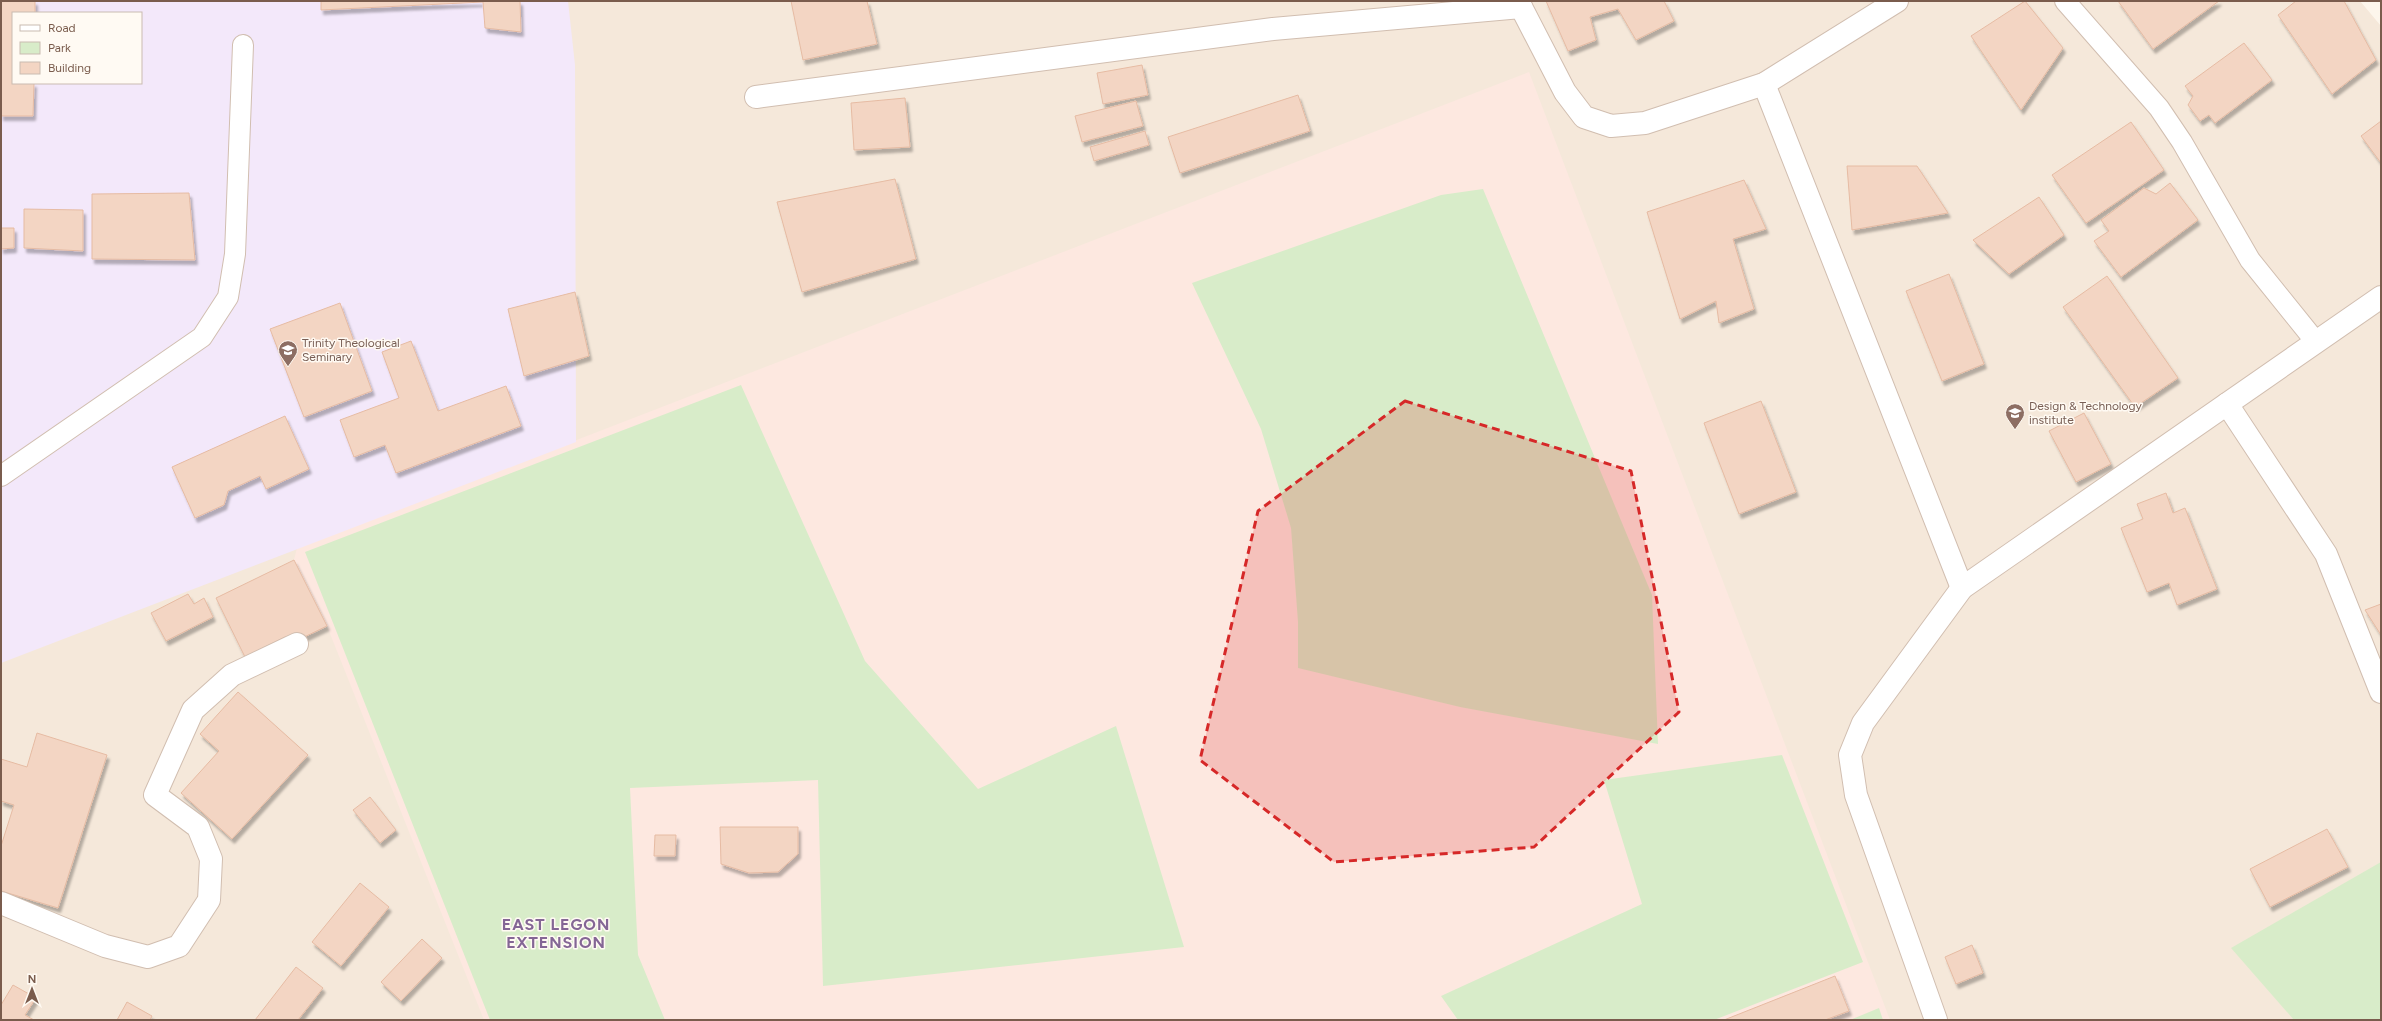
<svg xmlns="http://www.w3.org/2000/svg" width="2382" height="1021" viewBox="0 0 2382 1021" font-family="Figtree,sans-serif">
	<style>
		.residential { fill: #f5e8da; fill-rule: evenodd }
		.commercial { fill: #fde8e0 }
		.education { fill: #f3e8fa; fill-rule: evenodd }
		.green { fill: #d8ecc9 }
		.building { fill: #f3d5c3; stroke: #e6bba3; filter: url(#shadow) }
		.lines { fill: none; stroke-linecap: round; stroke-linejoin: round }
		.lane-casing { stroke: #d1beb0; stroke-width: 22 }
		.street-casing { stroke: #d1beb0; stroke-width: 24 }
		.lane { stroke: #fff; stroke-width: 20 }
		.street { stroke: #fff; stroke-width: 22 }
		.marked { fill: #d62828; fill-opacity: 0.2; stroke: #d62828; stroke-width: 3; stroke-dasharray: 8 5; stroke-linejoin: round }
		.labels { text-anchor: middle; stroke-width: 3; stroke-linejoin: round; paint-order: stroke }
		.education-label { font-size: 12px; fill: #785e54; stroke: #fffaf3; text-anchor: start }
		.district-label { font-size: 16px; font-weight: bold; letter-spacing: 1px; fill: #846695; stroke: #fffaf3 }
	</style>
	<defs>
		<filter id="shadow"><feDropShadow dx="2.5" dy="4.5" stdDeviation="1" flood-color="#0004"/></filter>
	</defs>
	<rect width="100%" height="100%" fill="#fdf6ec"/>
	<path class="residential" d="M 1,1 L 2360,1 L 2381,26 L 2381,1020 L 1,1020 ZM 13,13 L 141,13 L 141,83 L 13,83 Z"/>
	<path class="commercial" d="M 1529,72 L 1890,1020 L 484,1020 L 327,626 L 294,560 L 297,548 Z"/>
	<path class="education" d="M 1,1 L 568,1 L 575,65 L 576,442 L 1,663 ZM 13,13 L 141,13 L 141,83 L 13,83 Z"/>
	<g class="green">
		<path d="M 1483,189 L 1652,595 L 1658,744 L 1460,707 L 1298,668 L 1298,622 L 1291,528 L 1261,429 L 1192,283 L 1441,195 Z"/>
		<path d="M 741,385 L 865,661 L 978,789 L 1116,726 L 1184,947 L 823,986 L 818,780 L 630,788 L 638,955 L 665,1020 L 490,1020 L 305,552 Z"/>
		<path d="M 1782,755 L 1863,962 L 1714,1020 L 1458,1020 L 1441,996 L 1642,904 L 1604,780 Z"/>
		<path d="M 2381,862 L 2381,1020 L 2294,1020 L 2231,948 Z"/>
		<path d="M 1879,1008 L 1883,1020 L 1850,1020 Z"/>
	</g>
	<g class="building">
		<path d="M 1,1 L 35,1 L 35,13 L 13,13 L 13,83 L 34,83 L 33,116 L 1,116 Z"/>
		<path d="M 321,1 L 520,1 L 521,32 L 485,28 L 483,2 L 321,10 Z"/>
		<path d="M 791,1 L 867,1 L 877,44 L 803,60 Z"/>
		<path d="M 1546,1 L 1664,1 L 1674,21 L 1636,40 L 1618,9 L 1590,17 L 1596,40 L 1568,51 Z"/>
		<path d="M 2025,1 L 2063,48 L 2021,110 L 1971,36 Z"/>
		<path d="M 2118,1 L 2219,1 L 2153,49 Z"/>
		<path d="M 2296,1 L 2344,1 L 2376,60 L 2332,94 L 2278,15 Z"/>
		<path d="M 2244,43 L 2272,80 L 2215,123 L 2209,115 L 2200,121 L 2188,105 L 2193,96 L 2185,86 Z"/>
		<path d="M 1142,65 L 1148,95 L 1103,104 L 1097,73 Z"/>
		<path d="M 1298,95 L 1310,131 L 1180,173 L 1168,137 Z"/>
		<path d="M 905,98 L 910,147 L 854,150 L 851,103 Z"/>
		<path d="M 1136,101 L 1143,126 L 1082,142 L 1075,116 Z"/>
		<path d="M 2381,121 L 2381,163 L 2361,136 Z"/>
		<path d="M 2131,122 L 2164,170 L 2086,223 L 2052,175 Z"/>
		<path d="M 1145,131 L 1149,145 L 1094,161 L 1090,147 Z"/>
		<path d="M 1847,166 L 1917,166 L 1948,213 L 1852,230 Z"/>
		<path d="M 895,179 L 916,259 L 802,292 L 777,202 Z"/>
		<path d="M 1744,180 L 1766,229 L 1733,239 L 1754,309 L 1719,323 L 1716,301 L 1680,319 L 1647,212 Z"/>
		<path d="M 2170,183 L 2198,220 L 2121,277 L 2094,241 L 2109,231 L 2101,220 L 2144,188 L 2156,194 Z"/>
		<path d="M 189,193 L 195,260 L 92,259 L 92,194 Z"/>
		<path d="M 2039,197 L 2064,235 L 2009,274 L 1973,240 Z"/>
		<path d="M 24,209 L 83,210 L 83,251 L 24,248 Z"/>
		<path d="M 1,228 L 14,228 L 14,248 L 1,249 Z"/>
		<path d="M 1949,274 L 1984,364 L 1942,381 L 1906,291 Z"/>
		<path d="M 2107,276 L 2178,378 L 2135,407 L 2063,307 Z"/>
		<path d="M 575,292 L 589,356 L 524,376 L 508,309 Z"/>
		<path d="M 340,303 L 372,391 L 304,417 L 270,329 Z"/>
		<path d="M 411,341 L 438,411 L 506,386 L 521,426 L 396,473 L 385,445 L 354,457 L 340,420 L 399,398 L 382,352 Z"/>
		<path d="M 1761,401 L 1796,492 L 1739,514 L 1704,423 Z"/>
		<path d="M 2084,413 L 2111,464 L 2076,482 L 2049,431 Z"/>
		<path d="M 285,416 L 309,469 L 266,489 L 260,476 L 228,491 L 224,505 L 195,518 L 172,467 Z"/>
		<path d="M 2166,493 L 2173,513 L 2185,508 L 2217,589 L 2177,605 L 2169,583 L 2147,592 L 2121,528 L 2143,519 L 2137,504 Z"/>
		<path d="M 294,560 L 327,626 L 296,641 L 285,637 L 245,657 L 216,598 Z"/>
		<path d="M 188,594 L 194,604 L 204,598 L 213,617 L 166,641 L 151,613 Z"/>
		<path d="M 2381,604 L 2381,635 L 2365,610 Z"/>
		<path d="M 238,692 L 308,755 L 232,839 L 181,793 L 219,751 L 200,734 Z"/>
		<path d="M 37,733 L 107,755 L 58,908 L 1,891 L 1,846 L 14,805 L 1,801 L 1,759 L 27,767 Z"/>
		<path d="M 370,797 L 396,830 L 380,843 L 353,810 Z"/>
		<path d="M 720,827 L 798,827 L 798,854 L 778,872 L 749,873 L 721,864 Z"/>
		<path d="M 2327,829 L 2348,867 L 2270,907 L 2250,869 Z"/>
		<path d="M 655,835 L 676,835 L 675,856 L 654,856 Z"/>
		<path d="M 360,883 L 389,907 L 341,966 L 312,942 Z"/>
		<path d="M 422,939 L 442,958 L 401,1001 L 381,982 Z"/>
		<path d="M 1972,945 L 1983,973 L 1956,984 L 1945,957 Z"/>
		<path d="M 296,967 L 323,988 L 298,1020 L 255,1020 Z"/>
		<path d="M 1835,976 L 1849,1011 L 1825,1020 L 1724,1020 Z"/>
		<path d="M 13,985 L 36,998 L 25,1015 L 34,1020 L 1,1020 L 1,1005 Z"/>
		<path d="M 127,1002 L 152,1016 L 150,1020 L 117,1020 Z"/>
	</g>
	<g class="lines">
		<g class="lane-casing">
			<g id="lane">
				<path d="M 2065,1 L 2159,108 L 2182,142 L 2250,260 L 2316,342"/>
				<path d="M 1,476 L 202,337 L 228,297 L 235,254 L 243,45"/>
			</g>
		</g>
		<g class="street-casing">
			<g id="street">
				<path d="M 1518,1 L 1565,92 L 1584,117 L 1611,126 L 1645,123 L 1764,84 L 1897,1"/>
				<path d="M 1764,84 L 1962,588"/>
				<path d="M 756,97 L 1273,29 L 1521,7"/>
				<path d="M 2227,404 L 2326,554 L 2381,692"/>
				<path d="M 1,903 L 105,946 L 148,957 L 179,946 L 209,900 L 211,859 L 198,827 L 155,795 L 193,710 L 232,675 L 297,644"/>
				<path d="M 1936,1020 L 1856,795 L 1850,755 L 1863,723 L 1962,588 L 2381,297"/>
			</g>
		</g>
		<use href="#lane" class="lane"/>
		<use href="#street" class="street"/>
	</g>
	<path class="marked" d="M 1405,401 L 1631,471 L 1679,712 L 1534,847 L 1334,862 L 1200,760 L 1258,511 Z"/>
	<defs>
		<g id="school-pin" transform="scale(1)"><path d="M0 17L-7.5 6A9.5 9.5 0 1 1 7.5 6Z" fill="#8d6e63" stroke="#fffaf3"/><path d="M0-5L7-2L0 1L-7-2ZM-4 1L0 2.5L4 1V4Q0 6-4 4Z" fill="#fff"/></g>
	</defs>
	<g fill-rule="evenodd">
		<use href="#school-pin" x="288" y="350"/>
		<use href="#school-pin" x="2015" y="413"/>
	</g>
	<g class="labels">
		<g class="education-label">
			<text x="302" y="347">Trinity Theological<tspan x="302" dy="14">Seminary</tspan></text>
			<text x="2029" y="410">Design &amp; Technology<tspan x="2029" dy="14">institute</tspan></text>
		</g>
		<g class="district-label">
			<text x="556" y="930">EAST LEGON<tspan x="556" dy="18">EXTENSION</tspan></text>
		</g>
	</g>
	<rect width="2382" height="1021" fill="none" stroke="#7a5c4d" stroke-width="4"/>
	<rect x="12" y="12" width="130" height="72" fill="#fffaf3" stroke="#cabbb1"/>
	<rect x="20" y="25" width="20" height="6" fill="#ffffff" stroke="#cabbb1"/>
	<text x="48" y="32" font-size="12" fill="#7a5c4d">Road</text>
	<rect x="20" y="42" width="20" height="12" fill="#d8ecc9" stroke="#cabbb1"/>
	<text x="48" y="52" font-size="12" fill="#7a5c4d">Park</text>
	<rect x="20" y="62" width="20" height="12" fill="#f3d5c3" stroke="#cabbb1"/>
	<text x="48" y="72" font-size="12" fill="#7a5c4d">Building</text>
	<g transform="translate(32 989)" stroke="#fffaf3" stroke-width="3" paint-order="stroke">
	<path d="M0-3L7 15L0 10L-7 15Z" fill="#7a5c4d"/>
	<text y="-6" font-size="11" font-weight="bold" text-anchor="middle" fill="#7a5c4d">N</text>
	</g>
</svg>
